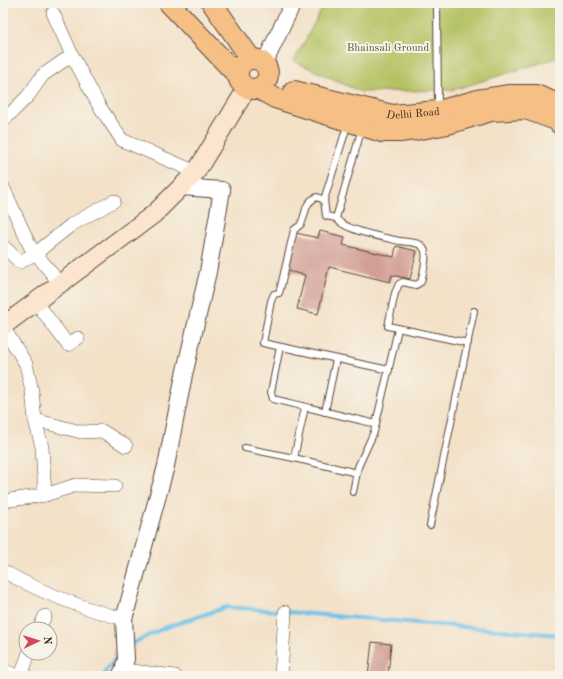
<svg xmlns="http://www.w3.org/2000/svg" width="563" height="679" viewBox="0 0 563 679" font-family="'Old Standard TT',serif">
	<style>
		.green { fill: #b5c264; stroke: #787641 }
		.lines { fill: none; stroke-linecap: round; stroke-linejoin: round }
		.stream { stroke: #6cc2e9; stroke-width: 4 }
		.building { fill: #d29e95 }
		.service-casing { stroke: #574538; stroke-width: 8 }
		.minor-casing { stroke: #574538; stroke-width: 14 }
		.tertiary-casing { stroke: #574538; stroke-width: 18 }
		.secondary-casing { stroke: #574538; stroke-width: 20 }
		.primary-casing { stroke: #574538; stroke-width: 22 }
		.service { stroke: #fff; stroke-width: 6 }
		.minor { stroke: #fff; stroke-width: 13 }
		.tertiary { stroke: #fff; stroke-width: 16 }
		.secondary { stroke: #fbe5cf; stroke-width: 18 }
		.primary { stroke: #f5bf86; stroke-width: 20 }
		.labels { text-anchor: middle; stroke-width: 4; stroke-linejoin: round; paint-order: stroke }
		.park-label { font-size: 11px; fill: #5a5030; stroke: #f7f3e8 }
		.street-label { font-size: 11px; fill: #3b2a1e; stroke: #f7f3e8 }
	</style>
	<rect width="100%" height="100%" fill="#f7f3e8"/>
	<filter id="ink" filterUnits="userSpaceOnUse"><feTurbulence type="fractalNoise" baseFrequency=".025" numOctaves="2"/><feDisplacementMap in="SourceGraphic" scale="8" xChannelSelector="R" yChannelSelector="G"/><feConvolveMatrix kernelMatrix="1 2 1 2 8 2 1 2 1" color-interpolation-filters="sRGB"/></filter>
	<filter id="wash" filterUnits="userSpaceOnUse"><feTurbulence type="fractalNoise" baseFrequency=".012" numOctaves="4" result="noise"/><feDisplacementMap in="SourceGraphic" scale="16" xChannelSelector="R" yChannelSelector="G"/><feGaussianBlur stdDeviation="0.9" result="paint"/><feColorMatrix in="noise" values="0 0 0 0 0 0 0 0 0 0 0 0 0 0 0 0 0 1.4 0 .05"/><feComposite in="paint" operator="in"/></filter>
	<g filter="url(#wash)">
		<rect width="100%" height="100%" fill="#f3e1c8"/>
		<path class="green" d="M 325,3 L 560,3 L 560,57 L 453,90 L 361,92 L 294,61 Z"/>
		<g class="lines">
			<g class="stream">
				<path d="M 129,645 L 164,628 L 227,607 L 560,635"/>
				<path d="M 104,676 L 106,670 L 121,653"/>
			</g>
		</g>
		<g id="blocks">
			<g class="building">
				<path d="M 320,231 L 345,237 L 343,245 L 394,257 L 396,246 L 417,251 L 410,279 L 392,275 L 390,282 L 329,267 L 318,314 L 297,309 L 305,275 L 287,271 L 296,233 L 318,238 Z"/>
				<path d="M 372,642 L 391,644 L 388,676 L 368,676 Z"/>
			</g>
		</g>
	</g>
	<g filter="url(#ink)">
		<use href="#blocks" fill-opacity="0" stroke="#574538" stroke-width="1"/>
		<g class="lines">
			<g class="service-casing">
				<g id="service">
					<path d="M 437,3 L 438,107"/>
					<path d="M 362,128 L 336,218 C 343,230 385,238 400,241 C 406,242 416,242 421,245 C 422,246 425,250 425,251 C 427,260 423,273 421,282 L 416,285 L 403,282 L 399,284 L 395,293 L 388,326 L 468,343"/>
					<path d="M 324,200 L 317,197 C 303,203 307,213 301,224 C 300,226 296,228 294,230 L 281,286 L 279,293 L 274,294 L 271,301 L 263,343 L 389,370"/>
					<path d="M 336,218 L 326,216 L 324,200 L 348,123"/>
					<path d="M 280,347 L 271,392 L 273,399 L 376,424"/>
					<path d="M 305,407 L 294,458 L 357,473"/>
					<path d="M 325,412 L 336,359"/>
					<path d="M 245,448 L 294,458"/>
					<path d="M 353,492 L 358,467 L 374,432 L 398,329"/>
					<path d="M 430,525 L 474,311"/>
				</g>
			</g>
			<g class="minor-casing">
				<g id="minor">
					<path d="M 53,13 L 72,55"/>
					<path d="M 3,121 L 28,96 L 43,75 L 72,55 L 98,104 L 122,140 L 196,172"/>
					<path d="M 3,187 L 30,246 L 60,284"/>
					<path d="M 3,246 L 20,262 L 36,253 L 71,225 L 114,201"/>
					<path d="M 36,302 L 68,345 L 78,338"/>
					<path d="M 3,327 L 26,364 L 32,391 L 35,420 L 42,447 L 45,495 L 3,501"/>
					<path d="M 35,420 L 81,432 L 102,431 L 126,446"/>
					<path d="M 45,495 L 76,485 L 115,486"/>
					<path d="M 3,571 C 42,593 82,608 124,619"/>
					<path d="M 39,629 L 45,616"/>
					<path d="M 3,670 L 16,676"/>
					<path d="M 123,670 L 175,676"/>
					<path d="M 21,676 L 29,653"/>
					<path d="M 281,676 L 285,612"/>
				</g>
			</g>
			<g class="tertiary-casing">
				<g id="tertiary">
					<path d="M 264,64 L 293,3"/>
					<path d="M 120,676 L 123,670 L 126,659 L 124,619 L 166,466 L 184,375 L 208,272 L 222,190 L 181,187"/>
				</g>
			</g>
			<g class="secondary-casing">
				<path id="secondary" d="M 3,326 L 154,214 L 196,172 L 247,88"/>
			</g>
			<g class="primary-casing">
				<g id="primary">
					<path d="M 169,3 L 238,76"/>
					<path d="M 212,3 L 251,59"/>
					<circle cx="253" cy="74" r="15"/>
					<path d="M 257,88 L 275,98 L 382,132 L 400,132 L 421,129 L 448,124 L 491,111 L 526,109 L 556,120 L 560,124"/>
					<path id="s1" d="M 294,91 L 392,115 L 438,111 L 477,100 L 510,95 L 536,95 L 560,105"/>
				</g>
			</g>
			<use href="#service" class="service"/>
			<use href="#minor" class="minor"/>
			<use href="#tertiary" class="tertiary"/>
			<use href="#secondary" class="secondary"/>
			<use href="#primary" class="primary"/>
		</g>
	</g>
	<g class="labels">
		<g class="park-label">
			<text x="388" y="51">Bhainsali Ground</text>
		</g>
		<g class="street-label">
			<text dy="4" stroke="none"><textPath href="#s1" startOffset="122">Delhi Road</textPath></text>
		</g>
	</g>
	<rect width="563" height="679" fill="none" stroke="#f7f3e8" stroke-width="16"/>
	<g transform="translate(38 641) rotate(86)"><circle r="19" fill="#f7f3e8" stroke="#aca397"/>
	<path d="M0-3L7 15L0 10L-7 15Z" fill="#d1495b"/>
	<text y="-6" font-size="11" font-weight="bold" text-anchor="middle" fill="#3b2a1e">N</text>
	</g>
</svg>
